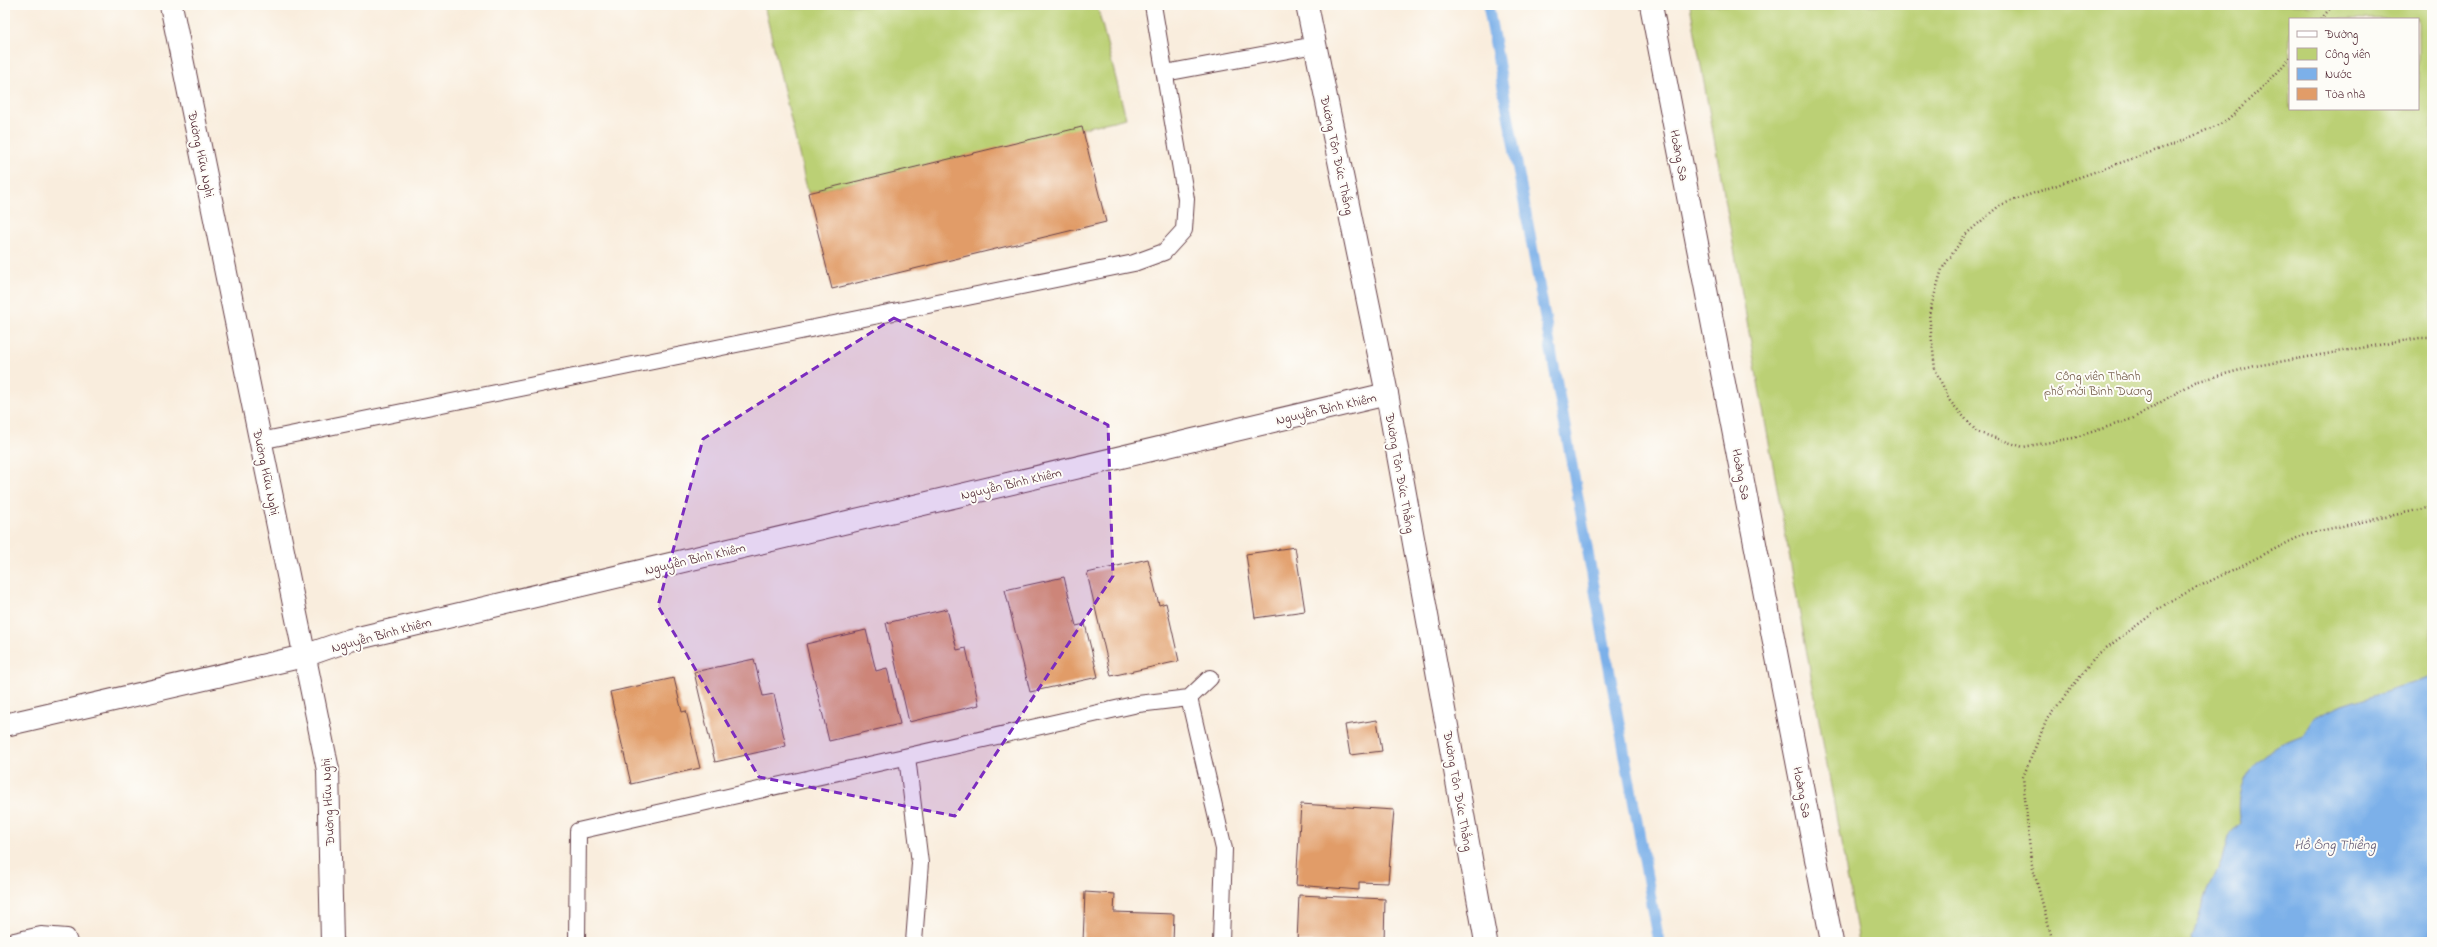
<svg xmlns="http://www.w3.org/2000/svg" width="2437" height="947" viewBox="0 0 2437 947" font-family="'Indie Flower',sans-serif">
	<style>
		.green { fill: #bbd074; stroke: #827850; fill-rule: evenodd }
		.water { fill: #7cb0e9; stroke: #63688a }
		.lines { fill: none; stroke-linecap: round; stroke-linejoin: round }
		.stream { stroke: #7cb0e9; stroke-width: 11 }
		.building { fill: #e19c68 }
		.service-casing { stroke: #643e46; stroke-width: 18 }
		.minor-casing { stroke: #643e46; stroke-width: 24 }
		.tertiary-casing { stroke: #643e46; stroke-width: 24 }
		.path { stroke: #643e46; stroke-width: 2.5; stroke-dasharray: 1 3; stroke-linecap: butt }
		.service { stroke: #fff; stroke-width: 16 }
		.minor { stroke: #fff; stroke-width: 22 }
		.tertiary { stroke: #fff; stroke-width: 22 }
		.marked { fill: #7b2cbf; fill-opacity: 0.2; stroke: #7b2cbf; stroke-width: 3; stroke-dasharray: 8 5; stroke-linejoin: round }
		.labels { text-anchor: middle; stroke-width: 4; stroke-linejoin: round; paint-order: stroke }
		.street-label { font-size: 13px; fill: #4a1f2b; stroke: #fdfcf7 }
		.park-label { font-size: 13px; fill: #6c5441; stroke: #fdfcf7 }
		.water-label { font-size: 14px; font-style: italic; fill: #5c526e; stroke: #fdfcf7 }
	</style>
	<rect width="100%" height="100%" fill="#fdfcf7"/>
	<filter id="ink" filterUnits="userSpaceOnUse"><feTurbulence type="fractalNoise" baseFrequency=".025" numOctaves="2"/><feDisplacementMap in="SourceGraphic" scale="8" xChannelSelector="R" yChannelSelector="G"/><feConvolveMatrix kernelMatrix="1 2 1 2 8 2 1 2 1" color-interpolation-filters="sRGB"/></filter>
	<filter id="wash" filterUnits="userSpaceOnUse"><feTurbulence type="fractalNoise" baseFrequency=".012" numOctaves="4" result="noise"/><feDisplacementMap in="SourceGraphic" scale="16" xChannelSelector="R" yChannelSelector="G"/><feGaussianBlur stdDeviation="0.9" result="paint"/><feColorMatrix in="noise" values="0 0 0 0 0 0 0 0 0 0 0 0 0 0 0 0 0 1.4 0 .05"/><feComposite in="paint" operator="in"/></filter>
	<g filter="url(#wash)">
		<rect width="100%" height="100%" fill="#f9eddd"/>
		<g class="green">
			<path d="M 764,5 L 1097,5 L 1126,118 L 808,193 Z"/>
			<path d="M 1690,5 L 2432,5 L 2432,942 L 1859,942 ZM 2290,19 L 2418,19 L 2418,109 L 2290,109 Z"/>
		</g>
		<path class="water" d="M 2432,676 L 2432,942 L 2193,942 L 2192,938 L 2208,890 L 2221,863 L 2228,836 L 2240,823 C 2230,777 2264,748 2303,735 L 2313,719 L 2342,705 Z"/>
		<g class="lines">
			<path class="stream" d="M 1488,5 L 1659,942"/>
		</g>
		<g id="blocks">
			<g class="building">
				<path d="M 1082,127 L 1106,222 L 832,289 L 808,193 Z"/>
				<path d="M 1295,547 L 1305,611 L 1255,618 L 1246,554 Z"/>
				<path d="M 1148,559 L 1159,605 L 1166,603 L 1179,661 L 1111,676 L 1087,573 Z"/>
				<path d="M 1064,577 L 1076,626 L 1085,624 L 1098,677 L 1030,692 L 1005,590 Z"/>
				<path d="M 947,609 L 957,650 L 966,648 L 979,705 L 909,722 L 886,623 Z"/>
				<path d="M 866,630 L 876,671 L 887,668 L 900,724 L 829,741 L 806,644 Z"/>
				<path d="M 754,659 L 763,696 L 774,694 L 786,746 L 715,762 L 694,672 Z"/>
				<path d="M 674,678 L 682,712 L 686,711 L 700,768 L 631,784 L 610,692 Z"/>
				<path d="M 1377,720 L 1382,751 L 1350,755 L 1345,725 Z"/>
				<path d="M 1301,804 L 1394,810 L 1388,883 L 1359,882 L 1359,890 L 1296,885 Z"/>
				<path d="M 1085,892 L 1115,894 L 1114,912 L 1174,914 L 1173,942 L 1083,942 Z"/>
				<path d="M 1299,895 L 1385,899 L 1384,942 L 1297,942 Z"/>
			</g>
		</g>
	</g>
	<g filter="url(#ink)">
		<use href="#blocks" fill-opacity="0" stroke="#643e46" stroke-width="1"/>
		<g class="lines">
			<g class="service-casing">
				<g id="service">
					<path d="M 1165,73 L 1315,45"/>
					<path d="M 260,441 L 1134,263 L 1164,252 L 1184,230 L 1186,199 L 1153,5"/>
					<path d="M 1189,698 L 1224,849 L 1221,942"/>
					<path d="M 907,757 L 920,863 L 914,942"/>
					<path d="M 10,942 L 41,935 L 67,937 L 69,942"/>
					<path d="M 577,942 L 578,831 L 1138,704 L 1189,698 L 1210,678"/>
				</g>
			</g>
			<g class="minor-casing">
				<g id="minor">
					<path d="M 1651,5 L 1832,942"/>
					<path d="M 5,725 L 304,656 L 350,640 L 1387,394"/>
				</g>
			</g>
			<g class="tertiary-casing">
				<g id="tertiary">
					<path d="M 171,5 L 328,770 L 332,942"/>
					<path d="M 1307,5 L 1387,394 L 1486,942"/>
				</g>
			</g>
			<g class="path">
				<path d="M 2321,19 L 2333,5"/>
				<path d="M 2290,57 L 2276,74 L 2227,121 L 2177,143 L 2000,205 L 1965,235 L 1942,269 L 1929,314 L 1935,369 L 1950,401 L 1977,432 L 2023,447 L 2073,438 L 2132,419 L 2195,382 L 2255,366 L 2420,338 L 2432,338"/>
				<path d="M 2053,942 L 2031,861 L 2023,777 L 2047,719 L 2098,654 L 2170,601 L 2305,534 L 2432,507"/>
			</g>
			<use href="#service" class="service"/>
			<use href="#minor" class="minor"/>
			<use href="#tertiary" class="tertiary"/>
		</g>
	</g>
	<path class="marked" d="M 894,318 L 1108,425 L 1113,576 L 955,816 L 759,777 L 658,606 L 703,439 Z"/>
	<g class="labels">
		<g class="street-label">
			<text transform="translate(202 154) rotate(78)" y="5">Đường Hữu Nghị</text>
			<text transform="translate(1338 155) rotate(78)" y="5">Đường Tôn Đức Thắng</text>
			<text transform="translate(1680 155) rotate(79)" y="5">Hoàng Sa</text>
			<text transform="translate(1326 408) rotate(-13)" y="5">Nguyễn Bỉnh Khiêm</text>
			<text transform="translate(267 472) rotate(78)" y="5">Đường Hữu Nghị</text>
			<text transform="translate(1401 473) rotate(80)" y="5">Đường Tôn Đức Thắng</text>
			<text transform="translate(1742 474) rotate(79)" y="5">Hoàng Sa</text>
			<text transform="translate(1011 483) rotate(-13)" y="5">Nguyễn Bỉnh Khiêm</text>
			<text transform="translate(695 558) rotate(-13)" y="5">Nguyễn Bỉnh Khiêm</text>
			<text transform="translate(381 634) rotate(-15)" y="5">Nguyễn Bỉnh Khiêm</text>
			<text transform="translate(1459 791) rotate(80)" y="5">Đường Tôn Đức Thắng</text>
			<text transform="translate(1803 792) rotate(79)" y="5">Hoàng Sa</text>
			<text transform="translate(327 802) rotate(-93)" y="5">Đường Hữu Nghị</text>
		</g>
		<g class="park-label">
			<text x="2098" y="380">Công viên Thành<tspan x="2098" dy="15">phố mới Bình Dương</tspan></text>
		</g>
		<g class="water-label">
			<text x="2335" y="849">Hồ Ông Thiềng</text>
		</g>
	</g>
	<rect width="2437" height="947" fill="none" stroke="#fdfcf7" stroke-width="20"/>
	<rect x="2289" y="18" width="130" height="92" fill="#fdfcf7" stroke="#b5a4a5"/>
	<rect x="2297" y="31" width="20" height="6" fill="#ffffff" stroke="#b5a4a5"/>
	<text x="2325" y="38" font-size="12" fill="#4a1f2b">Đường</text>
	<rect x="2297" y="48" width="20" height="12" fill="#bbd074" stroke="#b5a4a5"/>
	<text x="2325" y="58" font-size="12" fill="#4a1f2b">Công viên</text>
	<rect x="2297" y="68" width="20" height="12" fill="#7cb0e9" stroke="#b5a4a5"/>
	<text x="2325" y="78" font-size="12" fill="#4a1f2b">Nước</text>
	<rect x="2297" y="88" width="20" height="12" fill="#e19c68" stroke="#b5a4a5"/>
	<text x="2325" y="98" font-size="12" fill="#4a1f2b">Tòa nhà</text>
</svg>
